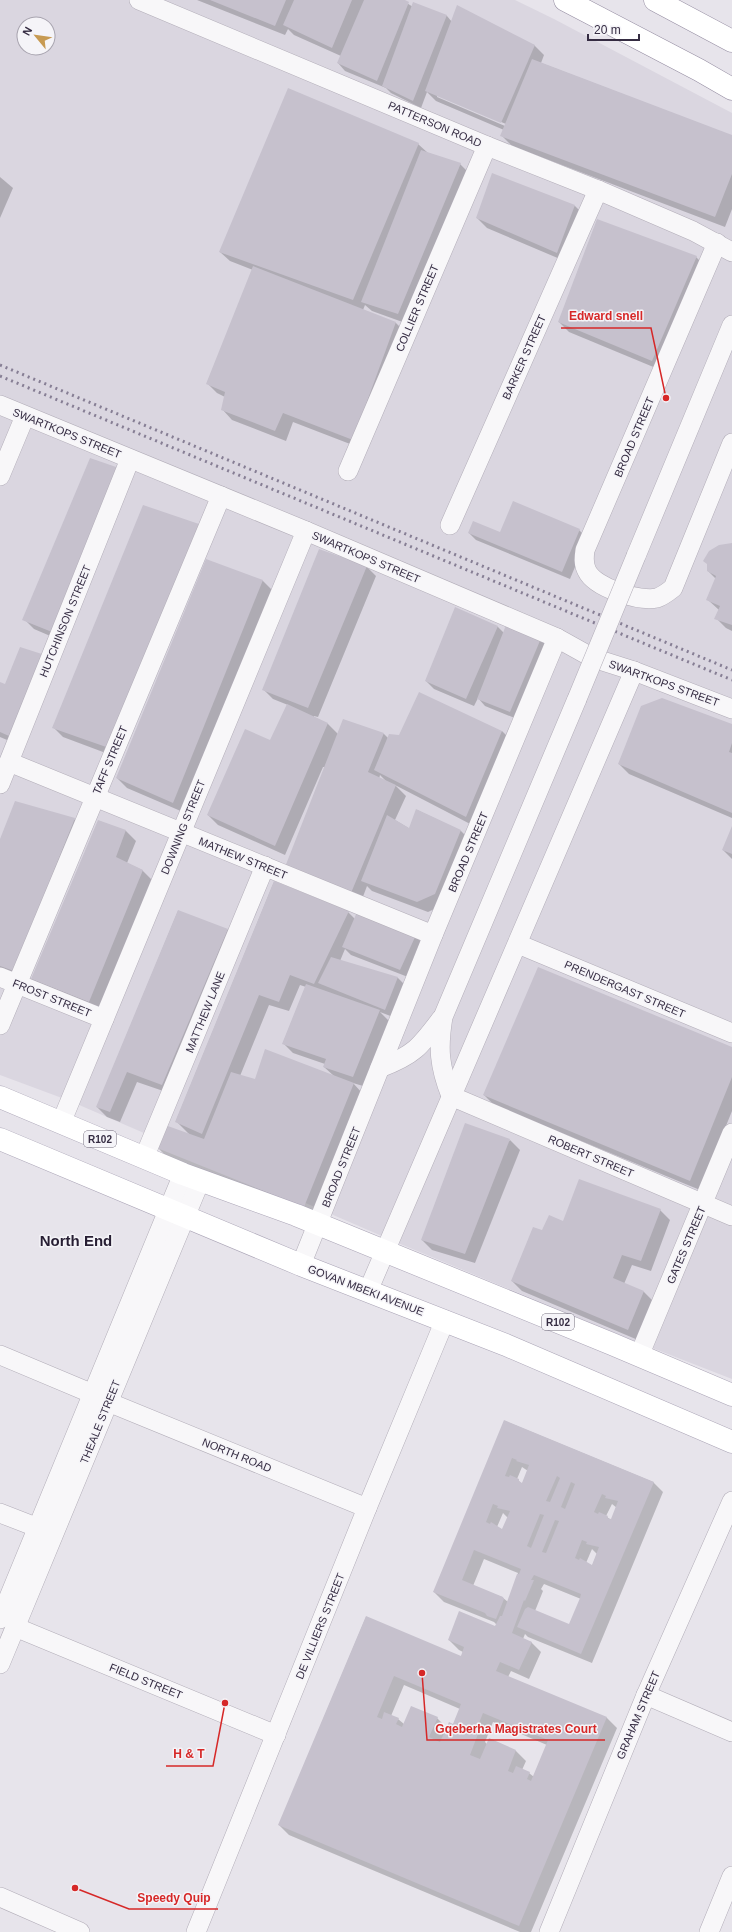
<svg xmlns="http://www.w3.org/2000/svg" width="732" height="1932" viewBox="0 0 732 1932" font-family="Helvetica,sans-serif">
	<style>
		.built { fill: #dad6e0; fill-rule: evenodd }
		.shadow { fill: #0003; fill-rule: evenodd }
		.building { fill: #c6c1cd; fill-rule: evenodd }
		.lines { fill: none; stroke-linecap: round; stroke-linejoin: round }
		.minor-casing { stroke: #b2adb8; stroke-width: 20 }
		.major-casing { stroke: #aaa4b6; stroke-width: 23 }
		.highway-casing { stroke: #948ca1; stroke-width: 23 }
		.minor { stroke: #f8f7f9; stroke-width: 19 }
		.major { stroke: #fff; stroke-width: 22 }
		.highway { stroke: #fff; stroke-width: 22 }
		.rail { stroke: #867e94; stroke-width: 3; stroke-dasharray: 2 4; stroke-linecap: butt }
		.minor-bridge-casing { stroke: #b2adb8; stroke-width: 20; stroke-linecap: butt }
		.minor-bridge { stroke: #f8f7f9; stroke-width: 19 }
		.labels { text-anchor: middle; stroke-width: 3; stroke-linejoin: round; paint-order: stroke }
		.shield { fill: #f5f4f8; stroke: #6f6879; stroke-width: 1 }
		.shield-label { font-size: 10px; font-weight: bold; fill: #352c42 }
		.street-label { font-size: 11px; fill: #352c42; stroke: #f5f4f8 }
		.district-label { font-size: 15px; font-weight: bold; fill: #271e33; stroke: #f5f4f8 }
		.leader { fill: none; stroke: #d62828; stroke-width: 1.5 }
		.callout-dot { fill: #d62828; stroke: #f5f4f8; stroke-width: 1.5 }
		.callout-label { font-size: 12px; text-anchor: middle; font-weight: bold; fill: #d62828; stroke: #f5f4f8; stroke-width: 3; stroke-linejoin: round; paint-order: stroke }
	</style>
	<rect width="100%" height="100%" fill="#e7e4eb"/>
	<path class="built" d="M 0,0 L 515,0 L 554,19 L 732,113 L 732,1379 L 637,1342 L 398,1243 L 70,1101 L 0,1075 ZM 24,24 L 48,24 L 48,48 L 24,48 Z"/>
	<g class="shadow">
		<path d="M 197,0 L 402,0 L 413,7 L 414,4 L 447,16 L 452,22 L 534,45 L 544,55 L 541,63 L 732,136 L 732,209 L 725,227 L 512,146 L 502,136 L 504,130 L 436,101 L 427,92 L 421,108 L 391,93 L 386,88 L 345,71 L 338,63 L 341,56 L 294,35 L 288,29 L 285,35 ZM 437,95 L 506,124 L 505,126 L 437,97 Z"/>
		<path d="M 418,144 L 428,153 L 460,164 L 470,174 L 408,324 L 372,311 L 365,305 L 363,310 L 396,323 L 406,333 L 363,449 L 293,422 L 286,441 L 232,420 L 222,409 L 225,397 L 217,393 L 207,383 L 253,270 L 230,261 L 220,252 Z"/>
		<path d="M 0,177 L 13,188 L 0,218 Z"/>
		<path d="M 575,206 L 585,216 L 567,262 L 487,228 L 477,218 Z"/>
		<path d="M 696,257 L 706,267 L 663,371 L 569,332 L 559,322 Z"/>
		<path d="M 128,479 L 62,641 L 34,629 L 24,619 Z"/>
		<path d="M 199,525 L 119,758 L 63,737 L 53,727 Z"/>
		<path d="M 579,530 L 587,538 L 570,579 L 476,540 L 469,533 L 501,533 Z"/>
		<path d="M 732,544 L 732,631 L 726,628 L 716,618 L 719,610 L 707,599 L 716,579 L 708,571 Z"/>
		<path d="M 207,561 L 263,581 L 273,591 L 183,812 L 127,788 L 117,778 Z"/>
		<path d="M 366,566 L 376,576 L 318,717 L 314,716 L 314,717 L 328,724 L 338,734 L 384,734 L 388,738 L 399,736 L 502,731 L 512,741 L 476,827 L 395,785 L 406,796 L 395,820 L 410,829 L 417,810 L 461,831 L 471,841 L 445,904 L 428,912 L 372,891 L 367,886 L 361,902 L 297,877 L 325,767 L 323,767 L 285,855 L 218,825 L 208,815 L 271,741 L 288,705 L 273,699 L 263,689 ZM 380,775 L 387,782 L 379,779 Z"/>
		<path d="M 456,609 L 498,627 L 504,633 L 508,622 L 549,644 L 517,719 L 485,706 L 478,698 L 474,706 L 434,689 L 426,681 Z"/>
		<path d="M 0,683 L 19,745 L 0,737 Z"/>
		<path d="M 732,725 L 732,818 L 629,774 L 619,764 Z"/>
		<path d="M 74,819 L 84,829 L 24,981 L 0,972 L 0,842 Z"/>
		<path d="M 99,821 L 126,831 L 136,841 L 127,863 L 142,870 L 152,880 L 99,1011 L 42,989 L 32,979 Z"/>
		<path d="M 732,829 L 732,859 L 723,850 Z"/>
		<path d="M 274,882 L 348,912 L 355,919 L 416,936 L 423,944 L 408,977 L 351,955 L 345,949 L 340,961 L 398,978 L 405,985 L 393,1017 L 380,1012 L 389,1021 L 363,1086 L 353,1083 L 363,1094 L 314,1216 L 168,1158 L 158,1148 L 189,1134 L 176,1121 ZM 300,985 L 306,987 L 283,1043 L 293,1053 L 325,1064 L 324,1067 L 334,1076 L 256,1081 L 240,1076 L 269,1005 L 289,1011 Z"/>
		<path d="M 178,911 L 228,930 L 238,940 L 172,1094 L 137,1082 L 120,1122 L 107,1117 L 97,1107 Z"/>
		<path d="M 732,1048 L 732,1111 L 700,1190 L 494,1105 L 484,1095 Z"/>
		<path d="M 510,1140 L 520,1150 L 475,1263 L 432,1250 L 422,1240 Z"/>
		<path d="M 660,1210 L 670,1220 L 651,1271 L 632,1265 L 624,1284 L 644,1292 L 654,1302 L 638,1340 L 522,1291 L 512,1281 L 542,1232 L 564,1222 Z"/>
		<path d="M 505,1421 L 653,1482 L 663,1492 L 592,1663 L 528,1637 L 525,1634 L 523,1639 L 531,1642 L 541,1652 L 529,1679 L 511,1671 L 508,1677 L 607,1718 L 617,1728 L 531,1932 L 520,1932 L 289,1835 L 279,1825 L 366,1617 L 461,1657 L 463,1652 L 459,1650 L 449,1640 L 495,1628 L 497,1625 L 494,1622 L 444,1602 L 434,1592 ZM 522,1467 L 528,1471 L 522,1484 L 517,1479 ZM 612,1504 L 617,1508 L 612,1521 L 606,1516 ZM 503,1513 L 508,1518 L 503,1530 L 497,1527 ZM 592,1549 L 597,1554 L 592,1566 L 586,1563 ZM 484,1559 L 518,1573 L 508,1602 L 502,1597 L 473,1586 ZM 544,1584 L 581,1599 L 569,1626 L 535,1611 L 543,1591 L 541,1589 ZM 404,1685 L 460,1709 L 453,1725 L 447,1728 L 437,1718 L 404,1724 L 398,1719 L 391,1716 ZM 493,1722 L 547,1745 L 534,1777 L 529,1773 L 522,1770 L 526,1761 L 516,1751 L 488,1745 L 485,1742 Z"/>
	</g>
	<g class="building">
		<path d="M 210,0 L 286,0 L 275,26 Z"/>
		<path d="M 294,0 L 352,0 L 332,48 L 283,25 Z"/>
		<path d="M 364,0 L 405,0 L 409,2 L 377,81 L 337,63 Z"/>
		<path d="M 413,2 L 447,15 L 413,101 L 382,86 Z"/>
		<path d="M 457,5 L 535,45 L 501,123 L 425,91 Z"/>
		<path d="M 532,59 L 732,135 L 732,174 L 715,217 L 500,136 Z"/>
		<path d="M 288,88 L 419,143 L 353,300 L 219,252 Z"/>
		<path d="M 421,150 L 461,163 L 398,314 L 361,302 Z"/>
		<path d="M 492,173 L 575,205 L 557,253 L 476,218 Z"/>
		<path d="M 597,219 L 697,256 L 652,361 L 558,322 Z"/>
		<path d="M 253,266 L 396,322 L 353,440 L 283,413 L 275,431 L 221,410 L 225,392 L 206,384 Z"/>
		<path d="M 90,458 L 119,468 L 52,632 L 22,620 Z"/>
		<path d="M 513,501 L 580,529 L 562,572 L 468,533 L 473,521 L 500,532 Z"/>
		<path d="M 143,505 L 199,524 L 109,748 L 52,728 Z"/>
		<path d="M 732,543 L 732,625 L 714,619 L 720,606 L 706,600 L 716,576 L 707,571 L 707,564 L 703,561 L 709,551 L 719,545 Z"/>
		<path d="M 319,549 L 367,566 L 308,708 L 262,690 Z"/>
		<path d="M 206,559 L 263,580 L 173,803 L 116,778 Z"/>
		<path d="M 455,607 L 498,626 L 466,699 L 425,681 Z"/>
		<path d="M 508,620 L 542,636 L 510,712 L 477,699 Z"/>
		<path d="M 20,647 L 45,655 L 9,736 L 0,732 L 0,682 L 5,684 Z"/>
		<path d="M 419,692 L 502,731 L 466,817 L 374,770 L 389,734 L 399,735 Z"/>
		<path d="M 662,698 L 732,724 L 732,743 L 729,752 L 732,753 L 732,813 L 618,764 L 641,706 Z"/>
		<path d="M 287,704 L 328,723 L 275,846 L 207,815 L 245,729 L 270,740 Z"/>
		<path d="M 343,719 L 384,733 L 368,772 L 396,785 L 351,893 L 285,867 Z"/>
		<path d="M 15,801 L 75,818 L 14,971 L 0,966 L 0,839 Z"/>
		<path d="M 416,809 L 461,830 L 435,894 L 417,902 L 361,881 L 387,815 L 409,828 Z"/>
		<path d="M 98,820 L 126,830 L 116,857 L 143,870 L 89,1002 L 31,979 Z"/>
		<path d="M 732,826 L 732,854 L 722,850 Z"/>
		<path d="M 274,881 L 349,911 L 314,984 L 290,975 L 279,1002 L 259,995 L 202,1134 L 175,1122 Z"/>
		<path d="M 178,910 L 228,929 L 162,1085 L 127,1072 L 110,1112 L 96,1107 Z"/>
		<path d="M 357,912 L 416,935 L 400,970 L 342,947 Z"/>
		<path d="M 331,957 L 398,977 L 385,1010 L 318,983 Z"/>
		<path d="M 538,967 L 732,1047 L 732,1077 L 690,1181 L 483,1095 Z"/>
		<path d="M 306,984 L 380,1010 L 353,1077 L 323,1067 L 326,1059 L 282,1044 Z"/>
		<path d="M 265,1049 L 354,1083 L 304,1207 L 157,1148 L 165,1125 L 204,1139 L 231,1072 L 255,1079 Z"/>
		<path d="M 465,1123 L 510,1139 L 465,1254 L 421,1240 Z"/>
		<path d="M 579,1179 L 661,1209 L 641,1261 L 622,1255 L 613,1278 L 644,1291 L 628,1330 L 511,1281 L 533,1227 L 542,1230 L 549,1215 L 563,1221 Z"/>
		<path d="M 504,1420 L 654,1482 L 581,1654 L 517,1627 L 525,1609 L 528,1607 L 569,1624 L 580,1598 L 581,1594 L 534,1575 L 531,1580 L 534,1580 L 525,1601 L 524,1600 L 512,1633 L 532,1642 L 519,1670 L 500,1662 L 496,1671 L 607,1717 L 519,1926 L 278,1825 L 366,1616 L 461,1656 L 464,1647 L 448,1640 L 459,1611 L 495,1626 L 500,1616 L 502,1616 L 517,1574 L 519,1574 L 521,1569 L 474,1550 L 462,1580 L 503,1597 L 504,1599 L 496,1619 L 487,1616 L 485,1613 L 433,1592 ZM 512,1458 L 517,1460 L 516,1461 L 529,1465 L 522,1483 L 519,1481 L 519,1479 L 510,1475 L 509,1477 L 505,1476 ZM 557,1476 L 560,1478 L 550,1502 L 546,1501 ZM 571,1482 L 575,1484 L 565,1509 L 561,1507 ZM 602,1494 L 606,1496 L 605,1498 L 618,1501 L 611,1519 L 607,1518 L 608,1516 L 599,1512 L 598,1514 L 594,1512 ZM 493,1504 L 498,1506 L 497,1508 L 510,1511 L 502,1529 L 491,1522 L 490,1524 L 486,1522 ZM 540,1514 L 544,1515 L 531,1548 L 527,1546 ZM 555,1520 L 559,1521 L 546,1553 L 542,1552 ZM 582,1540 L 587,1542 L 586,1544 L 599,1547 L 592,1565 L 580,1558 L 579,1560 L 575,1558 ZM 394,1676 L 461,1704 L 453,1724 L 449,1722 L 440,1742 L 429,1737 L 438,1717 L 411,1706 L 402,1727 L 396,1724 L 399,1718 L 384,1712 L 382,1719 L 377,1717 ZM 483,1713 L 548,1740 L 531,1781 L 527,1779 L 530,1772 L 516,1766 L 513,1773 L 508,1771 L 516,1750 L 489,1738 L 480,1759 L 470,1755 L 478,1734 L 475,1733 Z"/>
	</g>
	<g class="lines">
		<g class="minor-casing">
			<g id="minor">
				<path d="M 139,0 L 487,146 L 598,190 L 693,231 L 732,252"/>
				<path d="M 717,243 L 585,550 C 584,557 583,564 587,571 C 595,588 640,602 657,598 C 663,596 668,592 673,588 L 732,443"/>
				<path d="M 0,405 L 306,531 L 557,638 L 593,658 L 634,671 L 732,709"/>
				<path d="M 348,471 L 487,146"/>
				<path d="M 0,476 L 25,416"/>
				<path d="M 450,525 L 598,190"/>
				<path d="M 636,556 L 732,325"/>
				<path d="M 9,762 L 433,935"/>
				<path d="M 0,784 L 130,459"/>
				<path d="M 518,944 L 732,1033"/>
				<path d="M 0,977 L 104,1019"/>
				<path d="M 0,1025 L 221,496"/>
				<path d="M 380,1068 C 414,1055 420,1047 441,1019"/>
				<path d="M 451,1096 C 439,1066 438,1048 443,1017 L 577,699"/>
				<path d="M 451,1096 L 732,1216"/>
				<path d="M 61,1123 L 306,531"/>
				<path d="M 144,1158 L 265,866"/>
				<path d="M 301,1265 L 433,935 L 557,638"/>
				<path d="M 368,1291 L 634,671"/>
				<path d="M 0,1355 L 93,1394"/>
				<path d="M 639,1356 L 732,1133"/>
				<path d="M 108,1402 L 367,1508"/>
				<path d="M 0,1513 L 36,1527"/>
				<path d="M 0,1619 L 183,1174"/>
				<path d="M 15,1627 L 276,1735"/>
				<path d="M 0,1664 L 200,1181"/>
				<path d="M 646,1695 L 732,1732"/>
				<path d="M 0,1897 L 80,1932"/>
				<path d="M 196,1932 L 367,1508 L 445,1320"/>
				<path d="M 549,1932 L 646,1695 L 732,1501"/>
				<path d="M 709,1932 L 732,1876"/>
			</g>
		</g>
		<g class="major-casing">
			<g id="major">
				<path d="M 0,1097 L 183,1174 L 296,1215 L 612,1344 L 732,1395"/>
				<path d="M 0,1139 L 301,1265 L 506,1345 L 732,1442"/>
			</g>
		</g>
		<g class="highway-casing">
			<g id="highway">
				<path d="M 565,0 L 699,70 L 732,89"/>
				<path d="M 655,0 L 732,41"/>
			</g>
		</g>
		<use href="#minor" class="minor"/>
		<use href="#major" class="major"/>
		<use href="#highway" class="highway"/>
		<g class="rail">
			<path d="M 0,365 L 732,670"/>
			<path d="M 0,376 L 732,680"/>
		</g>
		<g class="minor-bridge-casing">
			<path id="minor-bridge" d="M 577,699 L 636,556"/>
		</g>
		<use href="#minor-bridge" class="minor-bridge"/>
	</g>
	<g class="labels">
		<g class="shield">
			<rect x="84" y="1131" width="32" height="16" rx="3"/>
			<rect x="542" y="1314" width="32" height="16" rx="3"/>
		</g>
		<g class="shield-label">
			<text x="100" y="1143">R102</text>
			<text x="558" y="1326">R102</text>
		</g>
		<g class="street-label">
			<text transform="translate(435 124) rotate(23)" y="4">PATTERSON ROAD</text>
			<text transform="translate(417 308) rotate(-67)" y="4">COLLIER STREET</text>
			<text transform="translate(524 357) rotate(-66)" y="4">BARKER STREET</text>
			<text transform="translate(67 433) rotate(22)" y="4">SWARTKOPS STREET</text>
			<text transform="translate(634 437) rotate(-67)" y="4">BROAD STREET</text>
			<text transform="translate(366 557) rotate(23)" y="4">SWARTKOPS STREET</text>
			<text transform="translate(65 621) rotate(-68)" y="4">HUTCHINSON STREET</text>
			<text transform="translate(664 683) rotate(20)" y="4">SWARTKOPS STREET</text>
			<text transform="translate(110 760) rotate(-67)" y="4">TAFF STREET</text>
			<text transform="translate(183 827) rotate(-68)" y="4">DOWNING STREET</text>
			<text transform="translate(468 852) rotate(-67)" y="4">BROAD STREET</text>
			<text transform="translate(243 858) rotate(22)" y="4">MATHEW STREET</text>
			<text transform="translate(625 989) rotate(23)" y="4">PRENDERGAST STREET</text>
			<text transform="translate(52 998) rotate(22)" y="4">FROST STREET</text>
			<text transform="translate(205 1012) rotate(-68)" y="4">MATTHEW LANE</text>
			<text transform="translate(591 1156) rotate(23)" y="4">ROBERT STREET</text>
			<text transform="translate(341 1167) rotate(-68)" y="4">BROAD STREET</text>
			<text transform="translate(686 1245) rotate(-67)" y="4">GATES STREET</text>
			<text transform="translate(366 1290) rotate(21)" y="4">GOVAN MBEKI AVENUE</text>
			<text transform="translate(100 1422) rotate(-68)" y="4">THEALE STREET</text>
			<text transform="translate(237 1455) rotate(22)" y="4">NORTH ROAD</text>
			<text transform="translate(320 1626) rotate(-68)" y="4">DE VILLIERS STREET</text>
			<text transform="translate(146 1681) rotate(22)" y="4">FIELD STREET</text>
			<text transform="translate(638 1715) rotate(-67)" y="4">GRAHAM STREET</text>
		</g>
		<g class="district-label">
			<text x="76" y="1246">North End</text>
		</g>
	</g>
	<path class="leader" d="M666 398L651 328H561M422 1673L427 1740H605M225 1703L213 1766H166M75 1888L129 1909H218"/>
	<g class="callout-dot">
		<circle cx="666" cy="398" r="4"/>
		<circle cx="422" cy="1673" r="4"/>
		<circle cx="225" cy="1703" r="4"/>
		<circle cx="75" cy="1888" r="4"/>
	</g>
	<g class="callout-label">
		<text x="606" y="320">Edward snell</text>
		<text x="516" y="1733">Gqeberha Magistrates Court</text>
		<text x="189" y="1758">H &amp; T</text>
		<text x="174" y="1902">Speedy Quip</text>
	</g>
	<g transform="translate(36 36) rotate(299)"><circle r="19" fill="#f5f4f8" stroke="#a8a4af"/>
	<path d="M0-3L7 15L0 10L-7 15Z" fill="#c79a52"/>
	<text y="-6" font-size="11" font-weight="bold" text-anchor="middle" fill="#352c42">N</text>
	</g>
	<path d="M588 34v6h51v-6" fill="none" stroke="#352c42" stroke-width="2"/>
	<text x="594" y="34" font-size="12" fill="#352c42" stroke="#f5f4f8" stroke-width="3" paint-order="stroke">20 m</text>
</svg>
